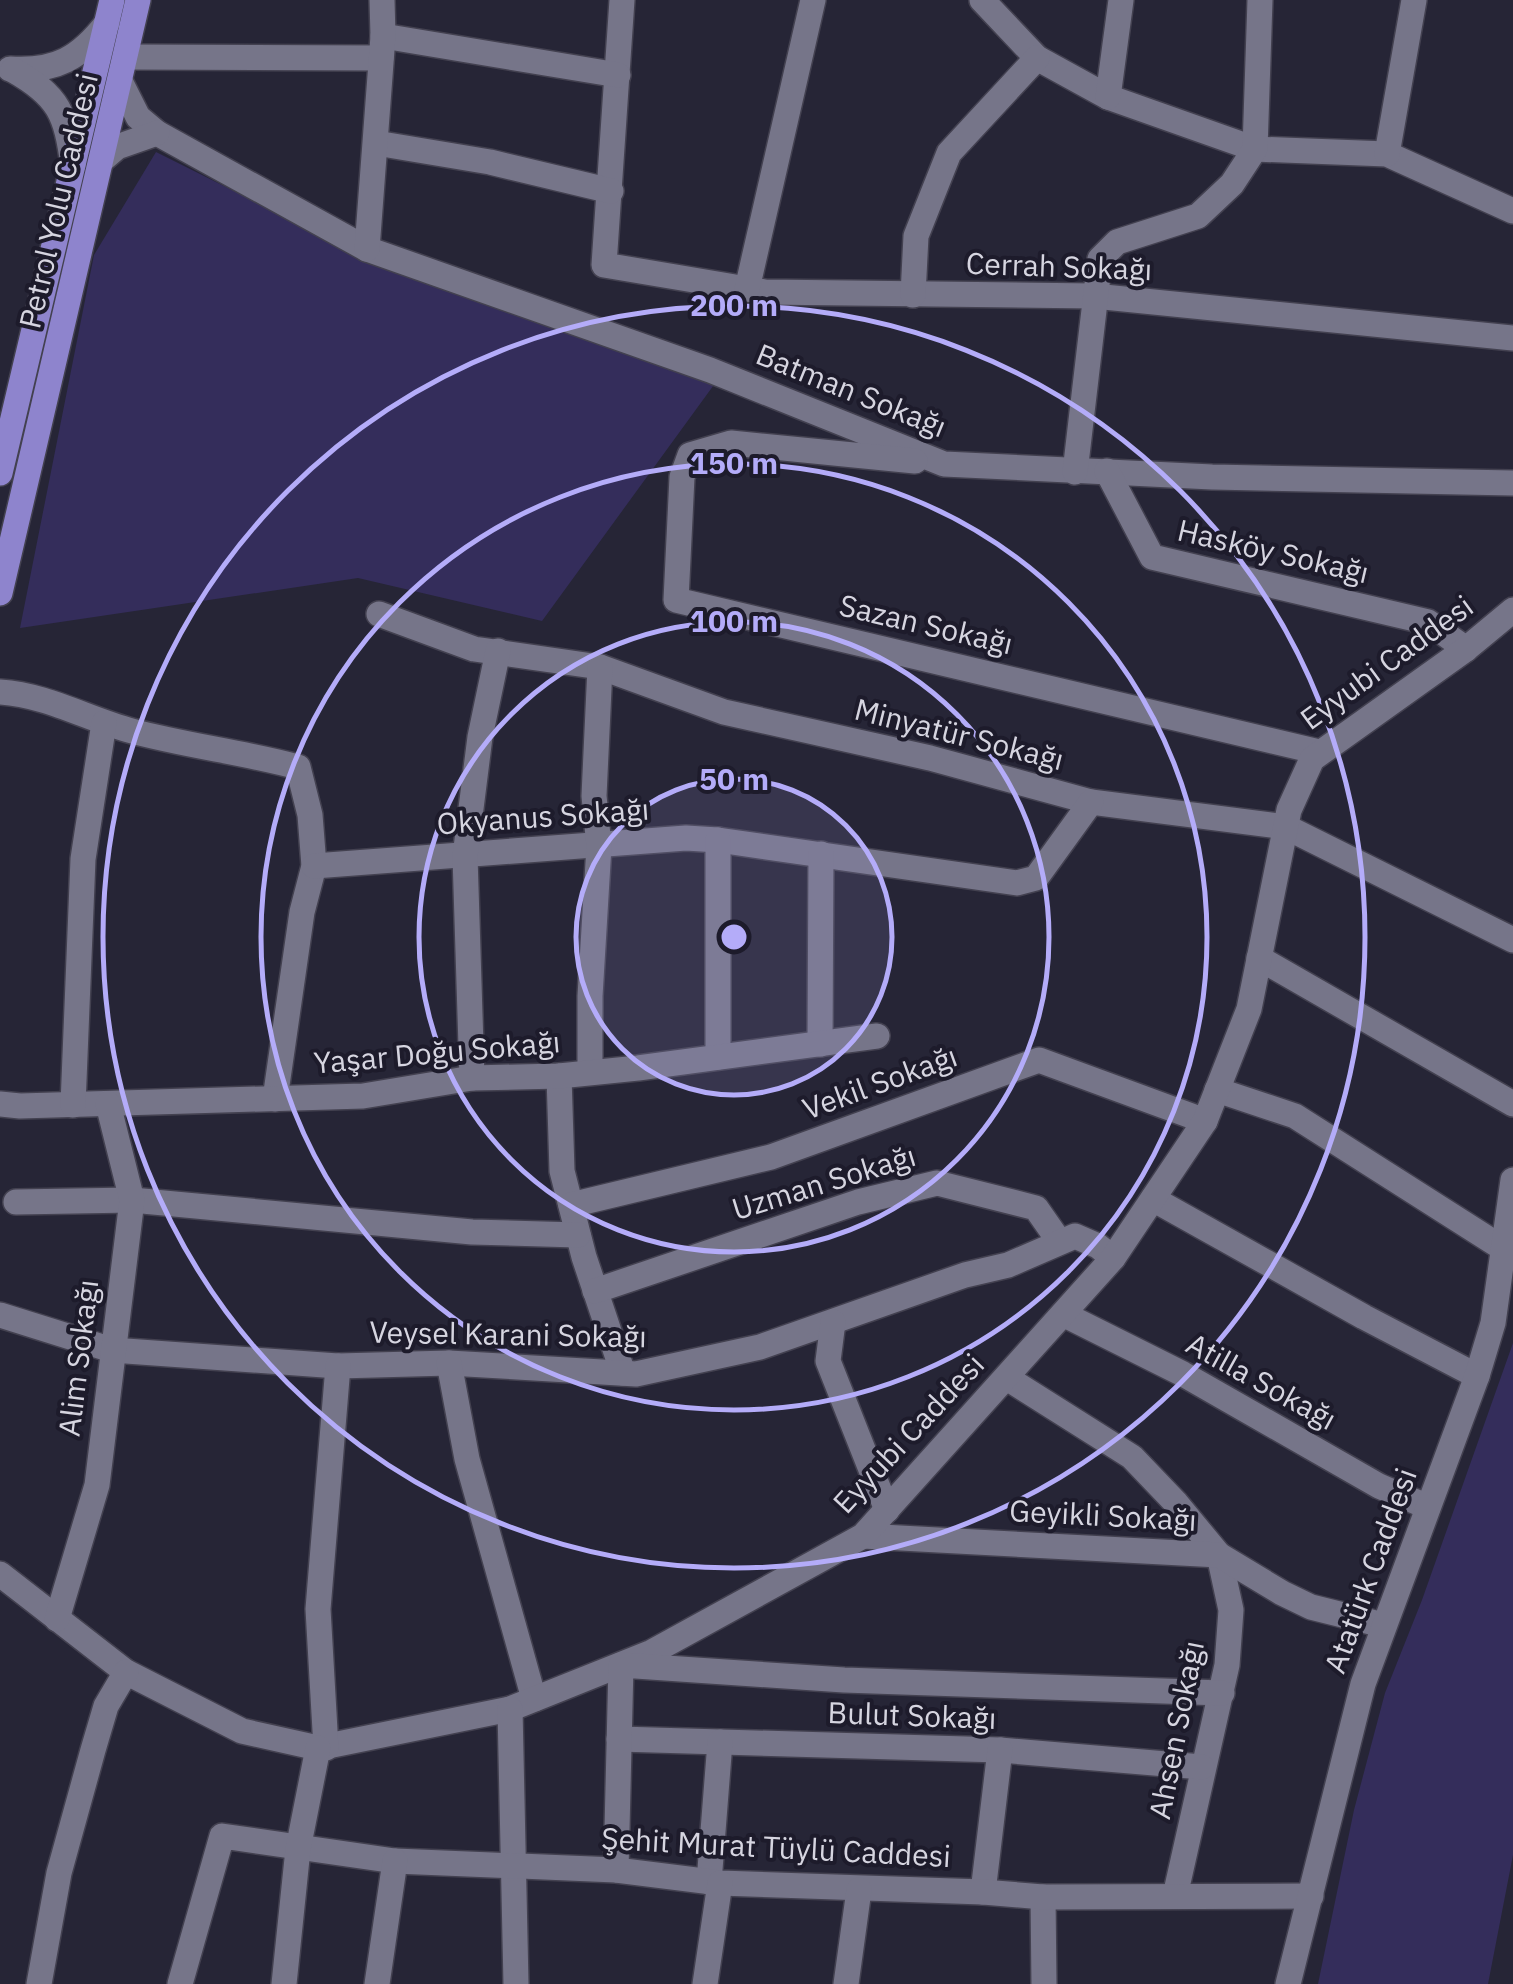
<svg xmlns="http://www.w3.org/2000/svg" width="1513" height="1984" viewBox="0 0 1513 1984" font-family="'IBM Plex Sans',sans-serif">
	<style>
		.green { fill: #342d5b }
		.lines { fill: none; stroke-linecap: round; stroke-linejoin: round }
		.minor-casing { stroke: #434150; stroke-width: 28 }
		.major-casing { stroke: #434150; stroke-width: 28 }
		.minor { stroke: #767589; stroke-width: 25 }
		.major { stroke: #8e84cd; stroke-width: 25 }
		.ring { fill: none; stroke: #b4acf9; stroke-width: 5 }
		.labels { text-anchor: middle; stroke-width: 8; stroke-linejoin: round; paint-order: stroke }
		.street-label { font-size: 30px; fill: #d6d5e0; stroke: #1d1b2b }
		.centre { fill: #b4acf9; stroke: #1d1b2b; stroke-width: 5 }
		.ring-label { font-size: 30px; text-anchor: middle; font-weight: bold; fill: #b4acf9; stroke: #1d1b2b; stroke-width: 8; stroke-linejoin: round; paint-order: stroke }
	</style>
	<rect width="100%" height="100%" fill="#262536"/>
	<g class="green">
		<path d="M 156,152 L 402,275 L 716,382 L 542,621 L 358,578 L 20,628 L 94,255 Z"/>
		<path d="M 1513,1343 L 1513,1855 L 1488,1984 L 1318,1984 L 1354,1810 L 1385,1693 L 1422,1600 Z"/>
	</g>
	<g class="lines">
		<g class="minor-casing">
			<g id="minor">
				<path d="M 622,0 L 604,265 L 765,292 L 1094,296 L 1513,338"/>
				<path d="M 982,0 L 1037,58 L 1108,97 L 1255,149 L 1387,154 L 1513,211"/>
				<path d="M 383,36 L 618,75"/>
				<path d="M 127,57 L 381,58"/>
				<path d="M 10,69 C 56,72 80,58 107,23"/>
				<path d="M 13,70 C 59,96 66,114 73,165"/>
				<path d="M 121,83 L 138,117 L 157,133 L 367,249 L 710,370 L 944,464 L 1212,477 L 1513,483"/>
				<path d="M 1108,97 L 1121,0"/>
				<path d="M 376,143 L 490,162 L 611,191"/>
				<path d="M 1387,154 L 1414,0"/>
				<path d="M 103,159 L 117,147 L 157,133"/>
				<path d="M 367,249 L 383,36 L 382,0"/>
				<path d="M 747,289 L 813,0"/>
				<path d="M 913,295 L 916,236 L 949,153 L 1037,58"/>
				<path d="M 915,461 L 731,443 L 690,455 L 682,477 L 676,600 L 1319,752"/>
				<path d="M 1107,471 L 1152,557 L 1428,622 L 1466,649"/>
				<path d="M 1075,472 L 1100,259 L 1117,242 L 1198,216 L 1232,184 L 1255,149 L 1260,0"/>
				<path d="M 379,614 L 474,649 L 600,667 L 724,712 L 930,758 L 1091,802 L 1286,827 L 1513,940"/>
				<path d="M 0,692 C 47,695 87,719 132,731 C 187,746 243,752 298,767 L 310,815 L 314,866 L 302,912 L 275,1099"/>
				<path d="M 314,866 L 686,838 L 718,840 L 1017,883 L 1036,878 L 1091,802"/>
				<path d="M 1259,958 L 1513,1104"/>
				<path d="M 820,1044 L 821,854"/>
				<path d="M 718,1057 L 718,840"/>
				<path d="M 590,1072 L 590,996 L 599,846 L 594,796 L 600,667"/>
				<path d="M 559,1076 L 562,1171 L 584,1257 L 623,1373"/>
				<path d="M 472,1078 L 465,856 L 480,737 L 498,651"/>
				<path d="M 1217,1090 L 1295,1116 L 1504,1249"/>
				<path d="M 0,1104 L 20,1106 L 363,1096 L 472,1078 L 559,1076 L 638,1068 L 877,1036"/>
				<path d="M 73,1105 L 83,859 L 104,723"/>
				<path d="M 1153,1199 L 1364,1317 L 1477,1376"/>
				<path d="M 16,1202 L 132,1200 L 472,1232 L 578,1235"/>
				<path d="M 571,1205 L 771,1157 L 1039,1060 L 1205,1121"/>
				<path d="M 595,1291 L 858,1202 L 937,1183 L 1036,1208 L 1059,1241"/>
				<path d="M 1063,1314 L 1183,1374 L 1379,1486 L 1428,1507"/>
				<path d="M 0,1315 L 112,1350 L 338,1366 L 449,1363 L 636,1374 L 760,1347 L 965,1275 L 1008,1265 L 1075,1236 L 1098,1246 L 1113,1258"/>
				<path d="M 833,1322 L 828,1361 L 887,1510"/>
				<path d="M 449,1363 L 467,1459 L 534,1699"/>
				<path d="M 1007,1378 L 1132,1457 L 1176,1503 L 1219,1555 L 1231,1610 L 1227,1665 L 1175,1896"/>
				<path d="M 863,1536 L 1219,1555 L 1282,1593 L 1311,1607 L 1383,1625"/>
				<path d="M 0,1574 L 126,1672 L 242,1731 L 318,1748 L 510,1709 L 652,1652 L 863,1536 L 1113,1258 L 1205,1121 L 1249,1009 L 1289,810 L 1312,759 L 1466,649 L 1513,610"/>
				<path d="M 57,1619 L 97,1485 L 132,1200 L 108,1104"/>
				<path d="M 510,1709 L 516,1984"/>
				<path d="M 619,1739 L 1000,1750 L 1202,1767"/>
				<path d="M 326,1748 L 318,1609 L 338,1366"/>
				<path d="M 616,1870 L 621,1665 L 844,1680 L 1222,1693"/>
				<path d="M 709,1882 L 720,1742"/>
				<path d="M 983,1892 L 1000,1750"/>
				<path d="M 1043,1897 L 1044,1984"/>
				<path d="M 39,1984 L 59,1873 L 93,1750 L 106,1706 L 126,1672"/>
				<path d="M 180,1984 L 222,1836 L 395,1861 L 616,1870 L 720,1883 L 983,1892 L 1043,1897 L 1311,1896"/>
				<path d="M 284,1984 L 298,1849 L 318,1748"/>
				<path d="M 377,1984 L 395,1861"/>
				<path d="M 705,1984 L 720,1883"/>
				<path d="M 846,1984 L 859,1890"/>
				<path d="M 1288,1984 L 1363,1684 L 1477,1376 L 1493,1323 L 1513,1180"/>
			</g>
		</g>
		<g class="major-casing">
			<g id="major">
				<path d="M 0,473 L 112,0"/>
				<path d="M 0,593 L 138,0"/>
			</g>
		</g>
		<use href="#minor" class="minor"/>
		<use href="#major" class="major"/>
	</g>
	<circle cx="734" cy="937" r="158" fill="#b4acf9" fill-opacity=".12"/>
	<g class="ring">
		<circle cx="734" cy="937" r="158"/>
		<circle cx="734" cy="937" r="315"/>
		<circle cx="734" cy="937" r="473"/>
		<circle cx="734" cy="937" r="631"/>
	</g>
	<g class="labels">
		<g class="street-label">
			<text transform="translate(59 201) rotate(-77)" y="10">Petrol Yolu Caddesi</text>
			<text transform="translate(1059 267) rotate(2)" y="10">Cerrah Sokağı</text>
			<text transform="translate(851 391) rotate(22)" y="10">Batman Sokağı</text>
			<text transform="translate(1273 552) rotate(13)" y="10">Hasköy Sokağı</text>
			<text transform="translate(926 625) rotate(13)" y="10">Sazan Sokağı</text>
			<text transform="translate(1387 663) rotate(-36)" y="10">Eyyubi Caddesi</text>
			<text transform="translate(959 735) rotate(14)" y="10">Minyatür Sokağı</text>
			<text transform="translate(543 817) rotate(-4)" y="10">Okyanus Sokağı</text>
			<text transform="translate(437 1053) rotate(-5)" y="10">Yaşar Doğu Sokağı</text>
			<text transform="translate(880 1083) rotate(-20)" y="10">Vekil Sokağı</text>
			<text transform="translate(824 1183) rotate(-17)" y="10">Uzman Sokağı</text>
			<text transform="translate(508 1335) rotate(1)" y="10">Veysel Karani Sokağı</text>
			<text transform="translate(79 1358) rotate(-83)" y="10">Alim Sokağı</text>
			<text transform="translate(1261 1382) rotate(29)" y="10">Atilla Sokağı</text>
			<text transform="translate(909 1434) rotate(-47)" y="10">Eyyubi Caddesi</text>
			<text transform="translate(1103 1516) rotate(3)" y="10">Geyikli Sokağı</text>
			<text transform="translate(1371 1571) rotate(-70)" y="10">Atatürk Caddesi</text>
			<text transform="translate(912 1716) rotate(2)" y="10">Bulut Sokağı</text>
			<text transform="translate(1177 1730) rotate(-79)" y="10">Ahsen Sokağı</text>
			<text transform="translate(776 1848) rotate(3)" y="10">Şehit Murat Tüylü Caddesi</text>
		</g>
	</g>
	<circle cx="734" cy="937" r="15" class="centre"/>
	<g class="ring-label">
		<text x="734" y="316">200 m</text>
		<text x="734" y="474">150 m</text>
		<text x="734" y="632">100 m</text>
		<text x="734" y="790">50 m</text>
	</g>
</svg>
